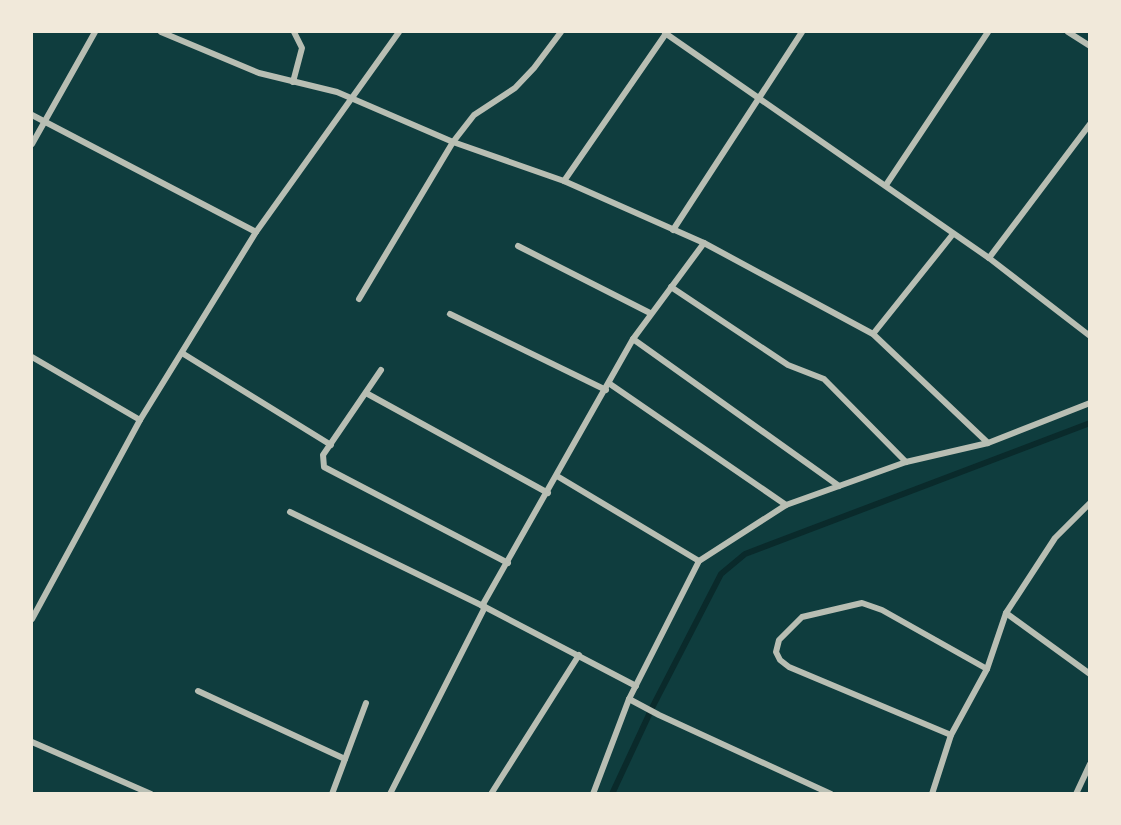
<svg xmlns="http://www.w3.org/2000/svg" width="1121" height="825" viewBox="0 0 1121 825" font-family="Lora,serif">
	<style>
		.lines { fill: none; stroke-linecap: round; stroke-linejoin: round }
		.stream { stroke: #0a2a2b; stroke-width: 6 }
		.minor { stroke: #b8beb3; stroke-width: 6 }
	</style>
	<rect width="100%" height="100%" fill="#0f3d3e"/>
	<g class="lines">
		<path class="stream" d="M 612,794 L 653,706 L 721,574 L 745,554 L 1090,423"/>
		<g class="minor">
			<path d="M 161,32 L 259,73 L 337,92 L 453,142 L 564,181 L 704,243 L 873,334 L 988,443"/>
			<path d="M 1068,32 L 1090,46"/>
			<path d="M 665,33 L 989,258 L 1090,336"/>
			<path d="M 293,82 L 302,48 L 294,32"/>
			<path d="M 32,115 L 256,232"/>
			<path d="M 32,144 L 95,32"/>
			<path d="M 564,181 L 667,32"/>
			<path d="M 886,185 L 988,32"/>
			<path d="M 673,230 L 802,32"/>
			<path d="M 518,246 L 650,313"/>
			<path d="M 989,258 L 1090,124"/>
			<path d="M 671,287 L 788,365 L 824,379 L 906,462"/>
			<path d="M 359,299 L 453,142 L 474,115 L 515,88 L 534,68 L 561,32"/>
			<path d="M 450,314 L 606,390"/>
			<path d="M 873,334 L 953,234"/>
			<path d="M 633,339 L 839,486"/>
			<path d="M 182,353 L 331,445"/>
			<path d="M 32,357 L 140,420"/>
			<path d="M 381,370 L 323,455 L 324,467 L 508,563"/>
			<path d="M 610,384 L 786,505"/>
			<path d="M 366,393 L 548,493"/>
			<path d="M 557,476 L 699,561"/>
			<path d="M 290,512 L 485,607 L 636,686"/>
			<path d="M 482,606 L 633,339 L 704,243"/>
			<path d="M 1006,613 L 1090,674"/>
			<path d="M 32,619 L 140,420 L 256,232 L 399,32"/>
			<path d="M 198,691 L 345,759"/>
			<path d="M 629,699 L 659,715 L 831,794"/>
			<path d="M 951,735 L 789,667 L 780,660 L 776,652 L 779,640 L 802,617 L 862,603 L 882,610 L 987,669"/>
			<path d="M 32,742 L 151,794"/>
			<path d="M 332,794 L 366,703"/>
			<path d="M 390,794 L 485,607"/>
			<path d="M 491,794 L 579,655"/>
			<path d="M 593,794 L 629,699 L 699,561 L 786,505 L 906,462 L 988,443 L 1090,403"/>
			<path d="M 932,794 L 951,735 L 987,669 L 1006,613 L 1055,538 L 1090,503"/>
			<path d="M 1076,794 L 1090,764"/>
		</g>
	</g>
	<rect width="1121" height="825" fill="none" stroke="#f1e9da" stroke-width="66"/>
</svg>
